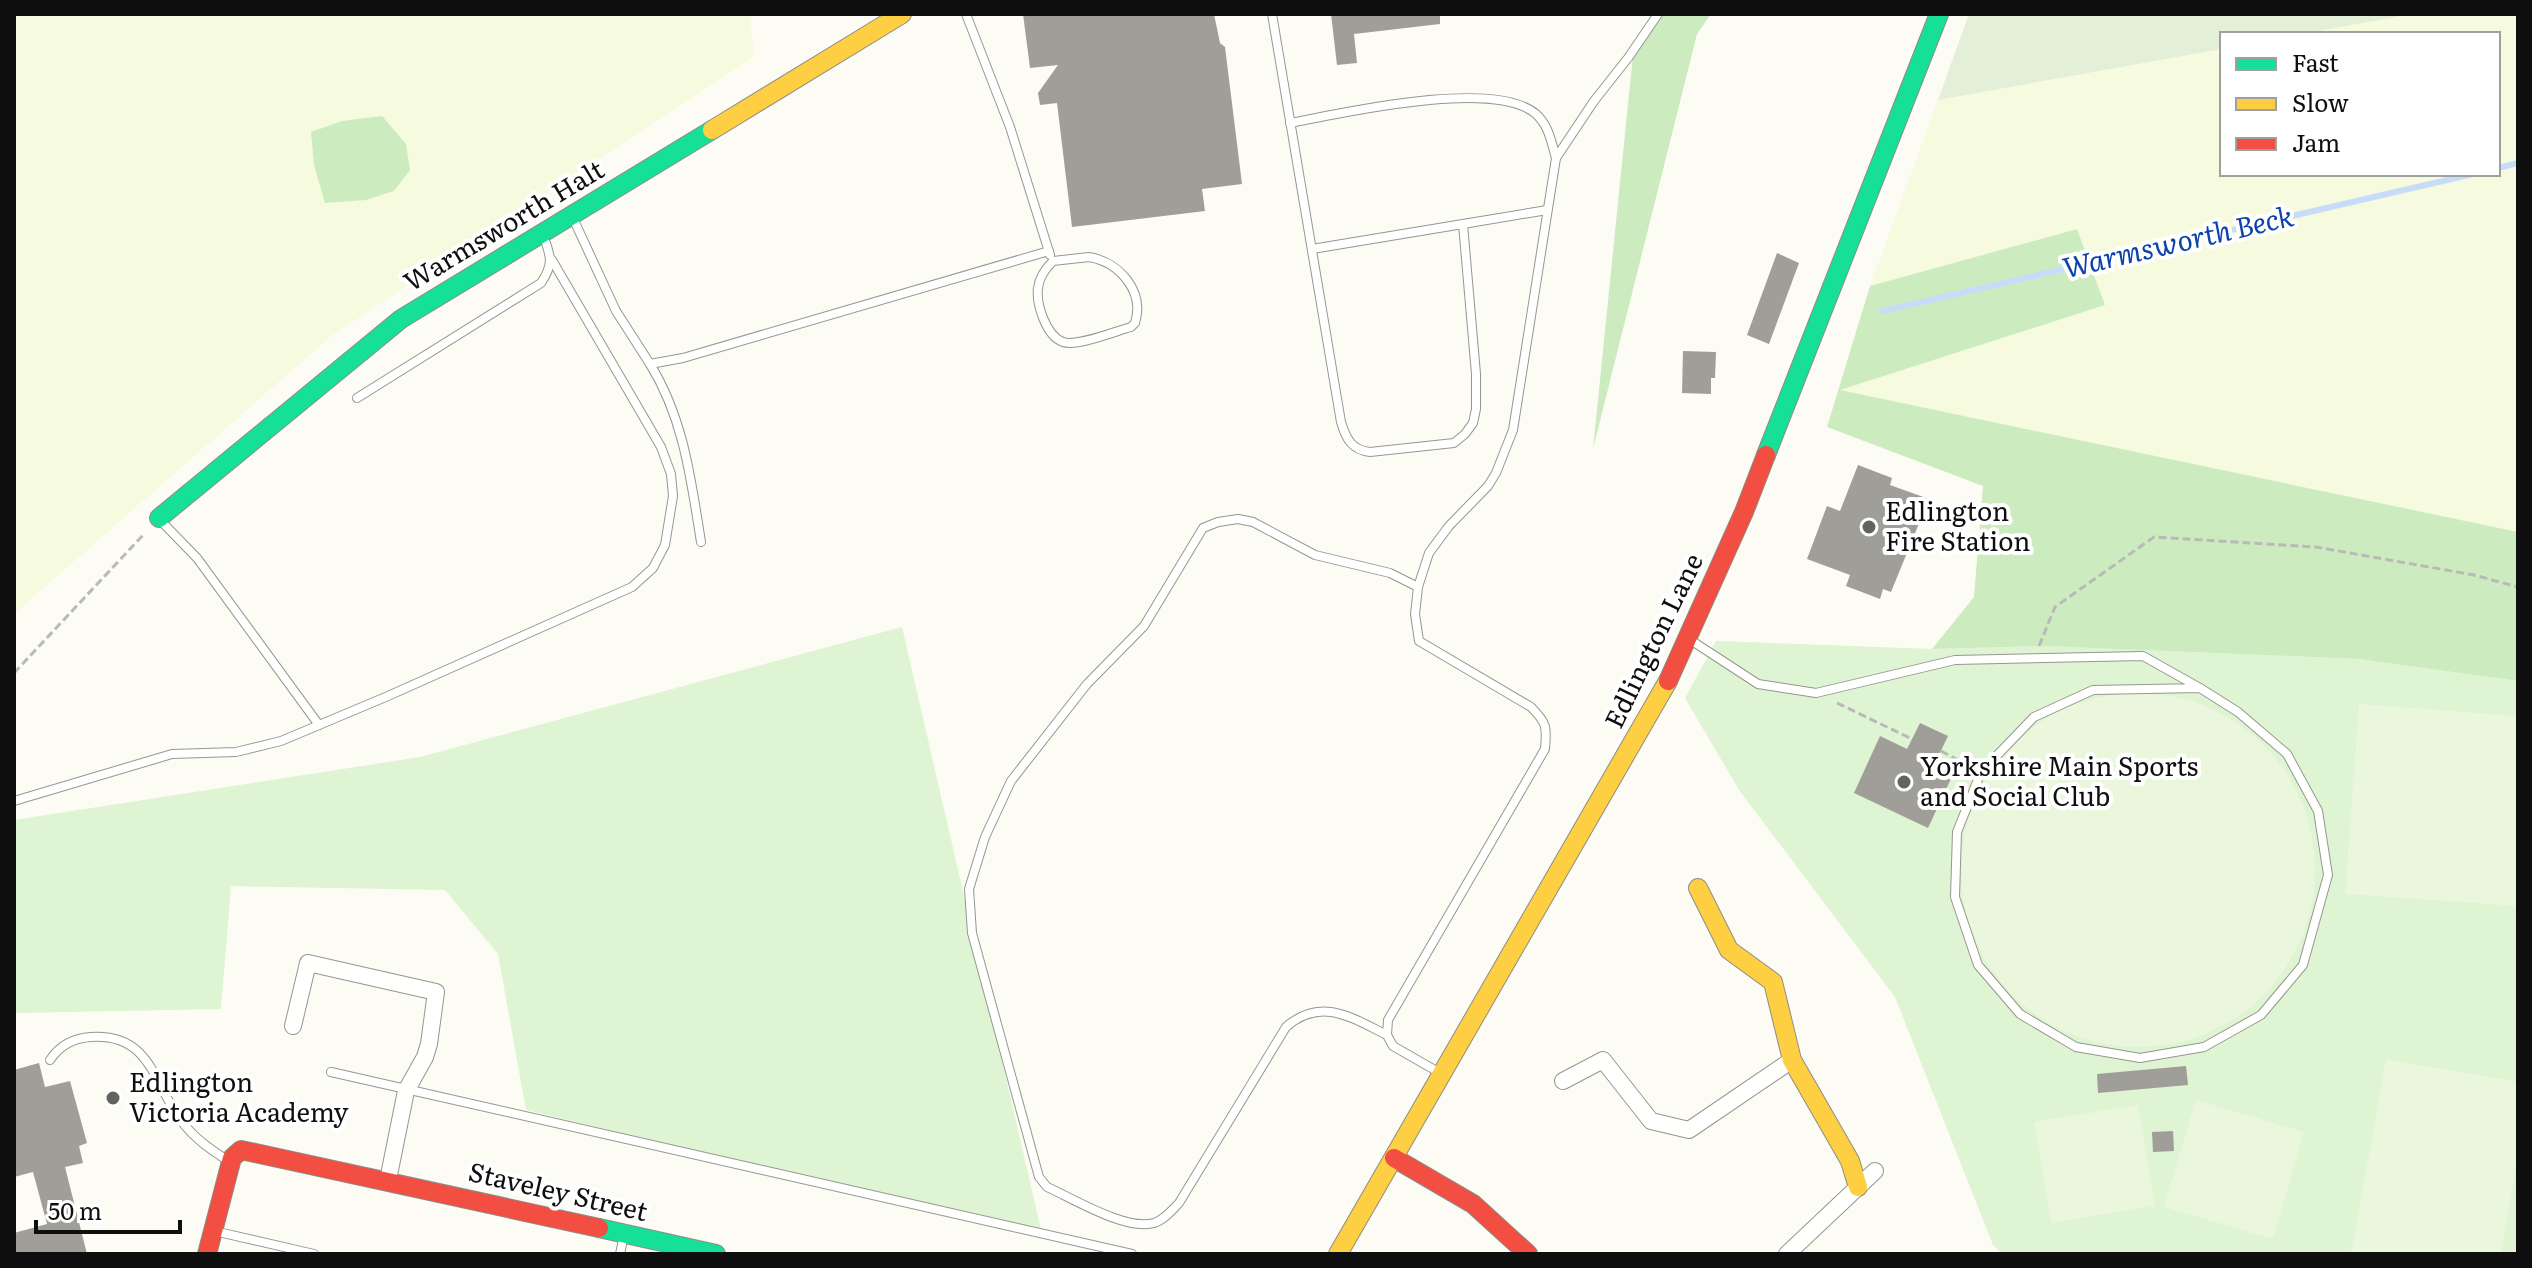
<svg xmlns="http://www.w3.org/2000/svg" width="2532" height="1268" viewBox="0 0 2532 1268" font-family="Literata,serif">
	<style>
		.farmland { fill: #f6fadf }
		.green { fill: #def4d2 }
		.forest { fill: #ccecc0 }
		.cemetery { fill: #e3efd7 }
		.pitch { fill: #eaf7dc }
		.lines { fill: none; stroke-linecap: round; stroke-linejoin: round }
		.stream { stroke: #c8dcf9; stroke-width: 6 }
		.building { fill: #9f9e99 }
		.lane-casing { stroke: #969692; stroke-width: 10 }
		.street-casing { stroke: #969692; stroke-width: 18 }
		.fast-casing { stroke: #8c8c89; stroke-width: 20 }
		.slow-casing { stroke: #8c8c89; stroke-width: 20 }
		.jam-casing { stroke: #8c8c89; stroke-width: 20 }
		.path { stroke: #b9b9b8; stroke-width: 3; stroke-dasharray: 8 4; stroke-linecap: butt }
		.lane { stroke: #fffffd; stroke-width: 8 }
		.street { stroke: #fffffd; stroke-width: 16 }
		.fast { stroke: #16e098; stroke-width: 18 }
		.slow { stroke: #ffcf43; stroke-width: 18 }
		.jam { stroke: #f24e42; stroke-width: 18 }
		.poi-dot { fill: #62625f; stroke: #fff; stroke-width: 3 }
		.labels { text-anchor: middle; stroke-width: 8; stroke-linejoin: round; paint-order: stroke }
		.street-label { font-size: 26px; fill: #0f0f0f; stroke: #fff }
		.poi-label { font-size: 26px; fill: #0f0f0f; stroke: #fff; text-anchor: start }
		.water-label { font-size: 28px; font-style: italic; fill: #0d42ab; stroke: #fff }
	</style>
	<rect width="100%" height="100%" fill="#fcfcf4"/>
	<g class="farmland">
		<path d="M 14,14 L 750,14 L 754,57 L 330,337 L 14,614 Z"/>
		<path d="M 2412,14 L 2518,14 L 2518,532 L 1838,390 L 2105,305 L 2077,229 L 1870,286 L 1938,100 L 2222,49 L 2222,174 L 2498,174 L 2498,34 L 2302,34 Z"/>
	</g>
	<g class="green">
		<path d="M 902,627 L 1042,1234 L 526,1110 L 498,954 L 445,890 L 231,886 L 221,1009 L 14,1013 L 14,820 L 420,757 Z"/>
		<path d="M 1716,641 L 1932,649 L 2042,646 L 2358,659 L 2518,681 L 2518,1254 L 2002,1254 L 1993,1245 L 1895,997 L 1739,790 L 1685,698 Z"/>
	</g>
	<g class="forest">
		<path d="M 1659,14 L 1711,14 L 1697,34 L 1593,449 L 1634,45 Z"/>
		<path d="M 382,116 L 406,144 L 410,170 L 394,191 L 366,200 L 325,203 L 314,165 L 311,132 L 342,121 Z"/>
		<path d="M 2077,229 L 2105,305 L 1840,390 L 2518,532 L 2518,681 L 2358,659 L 2042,646 L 1932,649 L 1974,597 L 1983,486 L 1827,427 L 1870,286 Z"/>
	</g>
	<path class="cemetery" d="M 1969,14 L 2412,14 L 2302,34 L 2222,34 L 2222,49 L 1938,100 Z"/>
	<g class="pitch">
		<circle cx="2138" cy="870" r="177"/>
		<path d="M 2359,704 L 2518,716 L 2518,906 L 2345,894 Z"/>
		<path d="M 2386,1059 L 2518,1082 L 2518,1157 L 2501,1254 L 2351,1254 Z"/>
		<path d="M 2196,1100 L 2304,1132 L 2273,1239 L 2164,1207 Z"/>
		<path d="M 2138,1105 L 2155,1206 L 2051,1223 L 2034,1122 Z"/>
	</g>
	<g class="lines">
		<g class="stream">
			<path d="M 2498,168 L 2518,163"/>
			<path d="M 1883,311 L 2473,174"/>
		</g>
	</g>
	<g class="building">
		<path d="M 1023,14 L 1214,14 L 1220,43 L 1225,47 L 1242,184 L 1202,189 L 1205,211 L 1072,227 L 1057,103 L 1040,105 L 1038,93 L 1058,65 L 1030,68 Z"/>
		<path d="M 1331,14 L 1440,14 L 1440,24 L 1354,34 L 1357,63 L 1337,65 Z"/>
		<path d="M 1777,253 L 1799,263 L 1769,344 L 1747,335 Z"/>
		<path d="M 1683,351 L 1716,352 L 1715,378 L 1711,378 L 1711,394 L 1682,393 Z"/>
		<path d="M 1858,465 L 1892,478 L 1890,485 L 1929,499 L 1891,592 L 1883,589 L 1880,599 L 1846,586 L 1850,575 L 1807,559 L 1827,506 L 1840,511 Z"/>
		<path d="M 1920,723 L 1948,736 L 1936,761 L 1955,770 L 1928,828 L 1854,793 L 1880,736 L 1907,749 Z"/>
		<path d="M 39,1063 L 45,1087 L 70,1081 L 87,1143 L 79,1146 L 83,1163 L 65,1167 L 87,1254 L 14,1254 L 14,1233 L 47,1224 L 33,1172 L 14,1177 L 14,1070 Z"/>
		<path d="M 2186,1066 L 2188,1085 L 2098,1093 L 2097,1074 Z"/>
		<path d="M 2173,1131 L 2174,1151 L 2153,1152 L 2152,1132 Z"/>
	</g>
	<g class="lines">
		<g class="lane-casing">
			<g id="lane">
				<path d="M 966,14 L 1010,127 L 1050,255"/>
				<path d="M 1272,14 L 1341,422 C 1346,439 1352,450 1370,452 L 1454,443 L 1465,434 L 1473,423 L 1476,409 L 1476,374 L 1463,224 L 1547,210"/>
				<path d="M 1290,123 C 1343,113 1494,78 1536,114 C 1549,126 1551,141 1556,158"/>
				<path d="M 572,216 L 616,311 L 650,364 L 683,358 L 1049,251"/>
				<path d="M 1312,249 L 1463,224"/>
				<path d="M 1089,257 C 1119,262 1145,291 1135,323 L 1131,327 C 1116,331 1077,347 1063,342 C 1046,336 1036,304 1038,288 C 1039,278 1046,268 1053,261 Z"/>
				<path d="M 650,364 C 684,419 691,480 701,542"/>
				<path d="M 357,398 L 541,283 C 555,262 550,256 543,234"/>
				<path d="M 159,519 L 197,558 L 319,725"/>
				<path d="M 1689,639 L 1758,684 L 1816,693 L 1955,660 L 2143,656 L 2200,688 L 2238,712 L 2287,754 L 2318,811 L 2328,875 L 2303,965 L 2261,1015 L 2204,1047 L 2140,1058 L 2076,1047 L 2020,1014 L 1978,965 L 1955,897 L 1957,832 L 1981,772 L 2034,717 L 2093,690 L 2200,688"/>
				<path d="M 14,801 L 172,754 L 236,752 L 281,741 L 388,696 L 632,587 L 653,568 L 665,545 L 673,496 L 671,474 L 661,447 L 552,260"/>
				<path d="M 1387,1035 C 1352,1018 1321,996 1286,1027 L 1179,1203 C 1172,1210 1164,1220 1154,1223 C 1126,1231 1074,1199 1047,1187 L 1039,1177 L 972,933 L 969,889 L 985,837 L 1011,781 L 1087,684 L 1144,626 L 1203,528 L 1218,522 L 1238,519 L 1253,522 L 1315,555 L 1390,573 L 1418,587"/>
				<path d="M 50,1060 C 60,1045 73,1038 91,1037 C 153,1033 154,1088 183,1123 C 196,1140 213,1151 230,1162"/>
				<path d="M 331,1072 L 1132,1254"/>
				<path d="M 1440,1073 L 1393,1046 L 1387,1035 L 1388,1020 L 1545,749 C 1547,727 1547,723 1531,707 L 1419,641 L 1415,614 L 1418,587 L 1429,553 L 1449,526 L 1488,486 L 1496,473 L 1513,430 L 1556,158 L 1594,101 L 1628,58 L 1658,14"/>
				<path d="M 214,1231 L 314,1254"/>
				<path d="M 620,1254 L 624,1235"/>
			</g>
		</g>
		<g class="street-casing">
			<g id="street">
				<path d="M 293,1026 L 308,963 L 436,992 L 429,1044 L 425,1057 L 406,1091 L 388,1180"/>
				<path d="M 1563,1081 L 1603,1060 L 1651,1121 L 1689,1130 L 1792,1060"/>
				<path d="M 1787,1254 L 1875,1171"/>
			</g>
		</g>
		<g class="fast-casing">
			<g id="fast">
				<path d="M 1766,455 L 1939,14"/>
				<path d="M 159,518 L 401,319 L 712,130"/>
				<path d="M 599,1228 L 716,1254"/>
			</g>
		</g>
		<g class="slow-casing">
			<g id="slow">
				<path d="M 712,130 L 902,14"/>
				<path d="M 1698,888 L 1729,950 L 1773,982 L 1792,1060 L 1850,1161 L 1858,1187"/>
				<path d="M 1338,1254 L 1668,681"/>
			</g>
		</g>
		<g class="jam-casing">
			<g id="jam">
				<path d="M 1668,681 L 1744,512 L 1766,455"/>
				<path d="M 1394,1158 L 1473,1204 L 1528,1254"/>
				<path d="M 207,1254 L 232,1158 L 241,1150 L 599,1228"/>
			</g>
		</g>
		<g class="path">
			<path d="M 2039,646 L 2055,607 L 2154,537 L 2316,547 L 2474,575 L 2518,587"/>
			<path d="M 14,673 L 145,533"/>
			<path d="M 1837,703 L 1912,739"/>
			<path d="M 1941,751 L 1969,766"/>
		</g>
		<use href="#lane" class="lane"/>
		<use href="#street" class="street"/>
		<use href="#fast" class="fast"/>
		<use href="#slow" class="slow"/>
		<use href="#jam" class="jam"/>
	</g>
	<g class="poi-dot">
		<circle cx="1869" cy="527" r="8"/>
		<circle cx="1904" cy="782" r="8"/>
		<circle cx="113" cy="1098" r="8"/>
	</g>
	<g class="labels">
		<g class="street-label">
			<text transform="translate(504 226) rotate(-31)" y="9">Warmsworth Halt</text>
			<text transform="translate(1654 641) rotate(-64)" y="9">Edlington Lane</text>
			<text transform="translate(558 1192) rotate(13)" y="9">Staveley Street</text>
		</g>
		<g class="poi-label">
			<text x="1885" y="521">Edlington<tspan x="1885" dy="30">Fire Station</tspan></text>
			<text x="1920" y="776">Yorkshire Main Sports<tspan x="1920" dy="30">and Social Club</tspan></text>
			<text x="129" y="1092">Edlington<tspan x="129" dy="30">Victoria Academy</tspan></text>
		</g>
		<g class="water-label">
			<text transform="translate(2178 242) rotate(-13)" y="10">Warmsworth Beck</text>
		</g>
	</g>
	<rect width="2532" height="1268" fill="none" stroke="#0f0f0f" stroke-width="32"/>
	<rect x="2220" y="32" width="280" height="144" fill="#ffffff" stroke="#9f9f9f" stroke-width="2"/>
	<rect x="2236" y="58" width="40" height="12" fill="#16e098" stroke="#9f9f9f" stroke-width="2"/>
	<text x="2292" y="72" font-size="24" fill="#0f0f0f">Fast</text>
	<rect x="2236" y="98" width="40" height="12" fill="#ffcf43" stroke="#9f9f9f" stroke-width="2"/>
	<text x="2292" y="112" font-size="24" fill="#0f0f0f">Slow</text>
	<rect x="2236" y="138" width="40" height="12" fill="#f24e42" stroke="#9f9f9f" stroke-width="2"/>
	<text x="2292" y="152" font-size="24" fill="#0f0f0f">Jam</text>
	<path d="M36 1220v12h144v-12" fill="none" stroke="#0f0f0f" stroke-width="4"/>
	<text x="48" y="1220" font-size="24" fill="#0f0f0f" stroke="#ffffff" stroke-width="6" paint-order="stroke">50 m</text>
</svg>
